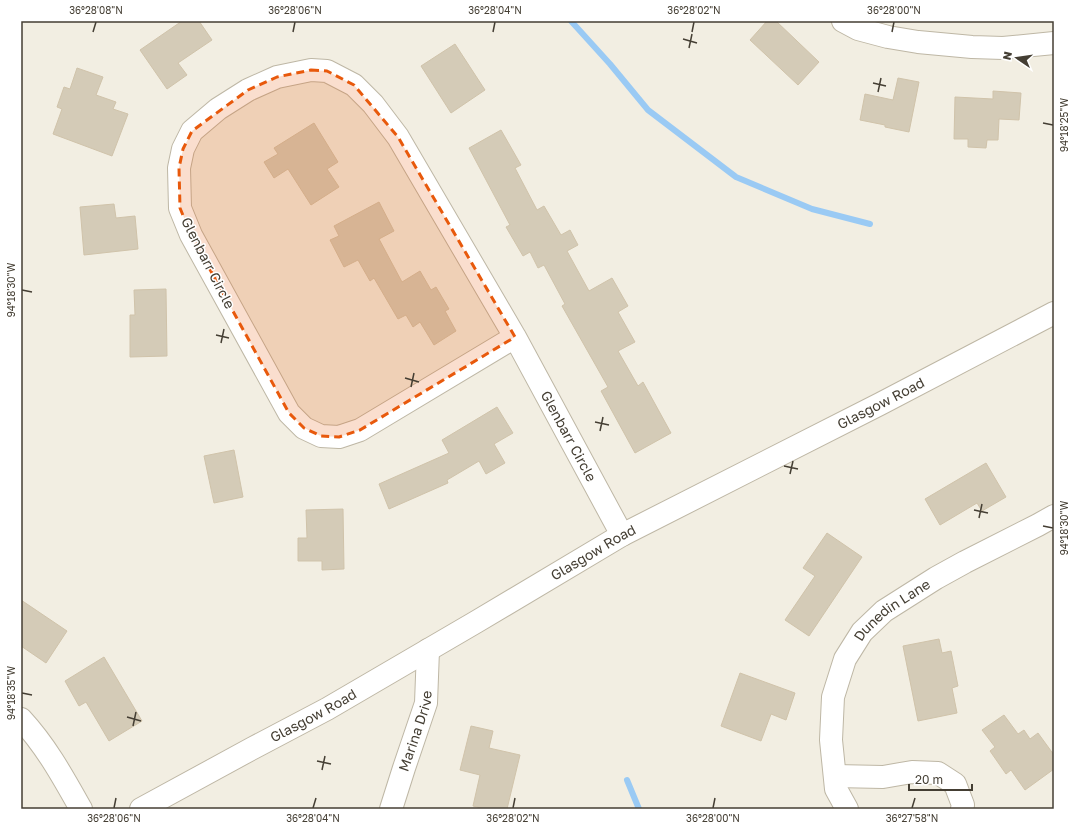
<svg xmlns="http://www.w3.org/2000/svg" width="1075" height="830" viewBox="0 0 1075 830" font-family="'Golos Text',sans-serif">
	<style>
		.lines { fill: none; stroke-linecap: round; stroke-linejoin: round }
		.stream { stroke: #9acaf4; stroke-width: 6 }
		.building { fill: #d4cbb7; stroke: #d0c3aa }
		.minor-casing { stroke: #beb7a5; stroke-width: 24 }
		.minor { stroke: #fff; stroke-width: 22 }
		.marked { fill: #e8590c; fill-opacity: 0.2; stroke: #e8590c; stroke-width: 3; stroke-dasharray: 8 5; stroke-linejoin: round }
		.ticks { fill: none; stroke: #443e33; stroke-width: 1.5 }
		.labels { text-anchor: middle; stroke-width: 3; stroke-linejoin: round; paint-order: stroke }
		.street-label { font-size: 14px; fill: #443e33; stroke: #fff }
		.neatline { fill: none; stroke: #443e33; stroke-width: 1.5 }
		.ticks-label { font-size: 10px; text-anchor: middle; fill: #443e33 }
	</style>
	<rect width="100%" height="100%" fill="#f2eee2"/>
	<g class="lines">
		<g class="stream">
			<path d="M 571,21 L 610,64 L 648,110 L 736,177 L 812,209 L 870,224"/>
			<path d="M 627,780 L 639,809"/>
		</g>
	</g>
	<g class="building">
		<path d="M 182,21 L 199,21 L 212,40 L 178,63 L 187,75 L 167,89 L 140,50 Z"/>
		<path d="M 767,21 L 776,21 L 819,62 L 798,85 L 750,40 Z"/>
		<path d="M 455,44 L 485,90 L 451,113 L 421,66 Z"/>
		<path d="M 77,68 L 103,77 L 96,95 L 116,102 L 113,109 L 128,114 L 112,156 L 53,134 L 62,109 L 57,107 L 64,87 L 70,89 Z"/>
		<path d="M 898,78 L 919,82 L 909,132 L 885,127 L 885,125 L 860,120 L 865,94 L 893,100 Z"/>
		<path d="M 993,91 L 1021,93 L 1019,120 L 999,119 L 998,140 L 987,140 L 986,148 L 968,147 L 968,139 L 954,139 L 955,97 L 993,99 Z"/>
		<path d="M 314,123 L 338,162 L 327,169 L 339,187 L 311,205 L 288,169 L 274,178 L 264,162 L 278,154 L 274,148 Z"/>
		<path d="M 501,130 L 521,165 L 515,168 L 537,210 L 544,206 L 561,235 L 570,230 L 578,245 L 567,251 L 589,291 L 612,278 L 628,306 L 618,312 L 635,342 L 618,351 L 638,386 L 643,382 L 671,433 L 635,453 L 601,391 L 608,387 L 562,306 L 565,304 L 544,265 L 538,268 L 530,252 L 523,256 L 506,227 L 510,225 L 469,148 Z"/>
		<path d="M 379,202 L 394,231 L 379,239 L 402,282 L 420,271 L 431,290 L 436,287 L 449,309 L 445,311 L 456,331 L 434,345 L 420,322 L 413,327 L 406,315 L 398,319 L 374,278 L 370,281 L 358,260 L 344,267 L 330,240 L 339,236 L 334,226 Z"/>
		<path d="M 114,204 L 116,218 L 135,216 L 138,249 L 84,255 L 80,207 Z"/>
		<path d="M 166,289 L 167,356 L 130,357 L 130,315 L 135,315 L 134,290 Z"/>
		<path d="M 497,407 L 513,433 L 494,444 L 505,463 L 486,474 L 479,461 L 447,480 L 448,483 L 389,509 L 379,484 L 449,453 L 442,440 Z"/>
		<path d="M 234,450 L 243,497 L 214,503 L 204,456 Z"/>
		<path d="M 986,463 L 1006,497 L 982,511 L 977,503 L 940,525 L 925,499 Z"/>
		<path d="M 343,509 L 344,569 L 322,570 L 322,561 L 298,561 L 298,538 L 307,538 L 306,510 Z"/>
		<path d="M 827,533 L 862,557 L 809,636 L 785,620 L 815,576 L 803,568 Z"/>
		<path d="M 21,600 L 67,631 L 46,663 L 21,646 Z"/>
		<path d="M 939,639 L 942,653 L 951,651 L 958,686 L 952,688 L 957,713 L 918,721 L 903,646 Z"/>
		<path d="M 104,657 L 142,721 L 109,741 L 86,702 L 79,706 L 65,681 Z"/>
		<path d="M 740,673 L 795,693 L 786,720 L 771,714 L 761,741 L 721,726 Z"/>
		<path d="M 1004,715 L 1018,734 L 1024,730 L 1030,739 L 1038,733 L 1054,755 L 1054,769 L 1025,790 L 1011,770 L 1006,774 L 990,751 L 995,747 L 982,730 Z"/>
		<path d="M 471,726 L 493,731 L 489,748 L 520,755 L 507,809 L 485,809 L 473,806 L 480,775 L 460,770 Z"/>
	</g>
	<g class="lines">
		<g class="minor-casing">
			<g id="minor">
				<path d="M 843,21 L 858,29 L 888,37 L 918,42 L 972,47 L 1003,48 L 1054,43"/>
				<path id="s1" d="M 515,337 L 360,430 L 339,437 L 321,436 L 304,428 L 289,413 L 191,235 L 180,208 L 179,168 L 183,149 L 192,131 L 218,109 L 248,90 L 277,77 L 311,70 L 327,71 L 354,85 L 373,104 L 398,137 L 515,337 L 622,535"/>
				<path d="M 21,719 C 46,746 63,777 81,809"/>
				<path d="M 835,776 L 883,777 L 912,772 L 938,773 L 955,784 L 963,805 L 962,809"/>
				<path id="s2" d="M 141,809 L 253,748 L 327,709 L 476,622 L 622,535 L 880,404 L 1054,313"/>
				<path id="s3" d="M 391,809 L 404,768 L 426,703 L 428,650"/>
				<path id="s4" d="M 847,809 L 836,789 L 831,740 L 833,697 L 845,659 L 862,632 L 884,611 L 936,578 L 965,562 L 1038,525 L 1054,516"/>
			</g>
		</g>
		<use href="#minor" class="minor"/>
	</g>
	<path class="marked" d="M 311,70 L 327,71 L 354,85 L 398,137 L 515,337 L 360,430 L 339,437 L 321,436 L 304,428 L 289,413 L 191,235 L 180,208 L 179,168 L 183,149 L 192,131 L 248,90 L 277,77 Z"/>
	<path class="ticks" d="M 93,32 L 96,22M 293,32 L 295,22M 493,32 L 495,22M 692,32 L 694,22M 892,32 L 894,22M 683,39 L 697,43M 689,48 L 692,34M 873,83 L 886,86M 878,92 L 881,78M 1043,123 L 1053,125M 22,290 L 32,292M 216,335 L 229,338M 221,343 L 224,329M 405,378 L 419,382M 411,387 L 414,373M 595,422 L 609,425M 600,431 L 603,417M 784,466 L 798,469M 790,474 L 793,461M 974,510 L 988,513M 979,518 L 982,504M 1043,526 L 1053,528M 22,693 L 32,695M 127,717 L 141,721M 133,726 L 136,712M 317,761 L 331,764M 322,770 L 325,756M 114,808 L 116,798M 313,808 L 316,798M 513,808 L 515,798M 713,808 L 715,798M 912,808 L 915,798"/>
	<g class="labels">
		<g class="street-label">
			<text transform="translate(208 263) rotate(63)" y="5">Glenbarr Circle</text>
			<text dy="5" stroke="none"><textPath href="#s2" startOffset="844">Glasgow Road</textPath></text>
			<text dy="5" stroke="none"><textPath href="#s1" startOffset="1168">Glenbarr Circle</textPath></text>
			<text dy="5" stroke="none"><textPath href="#s2" startOffset="520">Glasgow Road</textPath></text>
			<text dy="5" stroke="none"><textPath href="#s4" startOffset="224">Dunedin Lane</textPath></text>
			<text dy="5" stroke="none"><textPath href="#s2" startOffset="196">Glasgow Road</textPath></text>
			<text dy="5" stroke="none"><textPath href="#s3" startOffset="82">Marina Drive</textPath></text>
		</g>
	</g>
	<rect width="1075" height="830" fill="none" stroke="#ffffff" stroke-width="44"/>
	<g transform="translate(1017 58) rotate(283)" stroke="#ffffff" stroke-width="3" paint-order="stroke">
	<path d="M0-3L7 15L0 10L-7 15Z" fill="#443e33"/>
	<text y="-6" font-size="11" font-weight="bold" text-anchor="middle" fill="#443e33">N</text>
	</g>
	<path d="M909 784v6h63v-6" fill="none" stroke="#443e33" stroke-width="2"/>
	<text x="915" y="784" font-size="12" fill="#443e33" stroke="#ffffff" stroke-width="3" paint-order="stroke">20 m</text>
	<rect x="22" y="22" width="1031" height="786" class="neatline"/>
	<g class="ticks-label">
		<text x="96" y="14">36°28'08"N</text>
		<text x="295" y="14">36°28'06"N</text>
		<text x="495" y="14">36°28'04"N</text>
		<text x="694" y="14">36°28'02"N</text>
		<text x="894" y="14">36°28'00"N</text>
		<text transform="translate(1064 125) rotate(-90)" y="4">94°18'25"W</text>
		<text transform="translate(11 290) rotate(-90)" y="4">94°18'30"W</text>
		<text transform="translate(1064 528) rotate(-90)" y="4">94°18'30"W</text>
		<text transform="translate(11 693) rotate(-90)" y="4">94°18'35"W</text>
		<text x="114" y="822">36°28'06"N</text>
		<text x="313" y="822">36°28'04"N</text>
		<text x="513" y="822">36°28'02"N</text>
		<text x="713" y="822">36°28'00"N</text>
		<text x="912" y="822">36°27'58"N</text>
	</g>
</svg>
